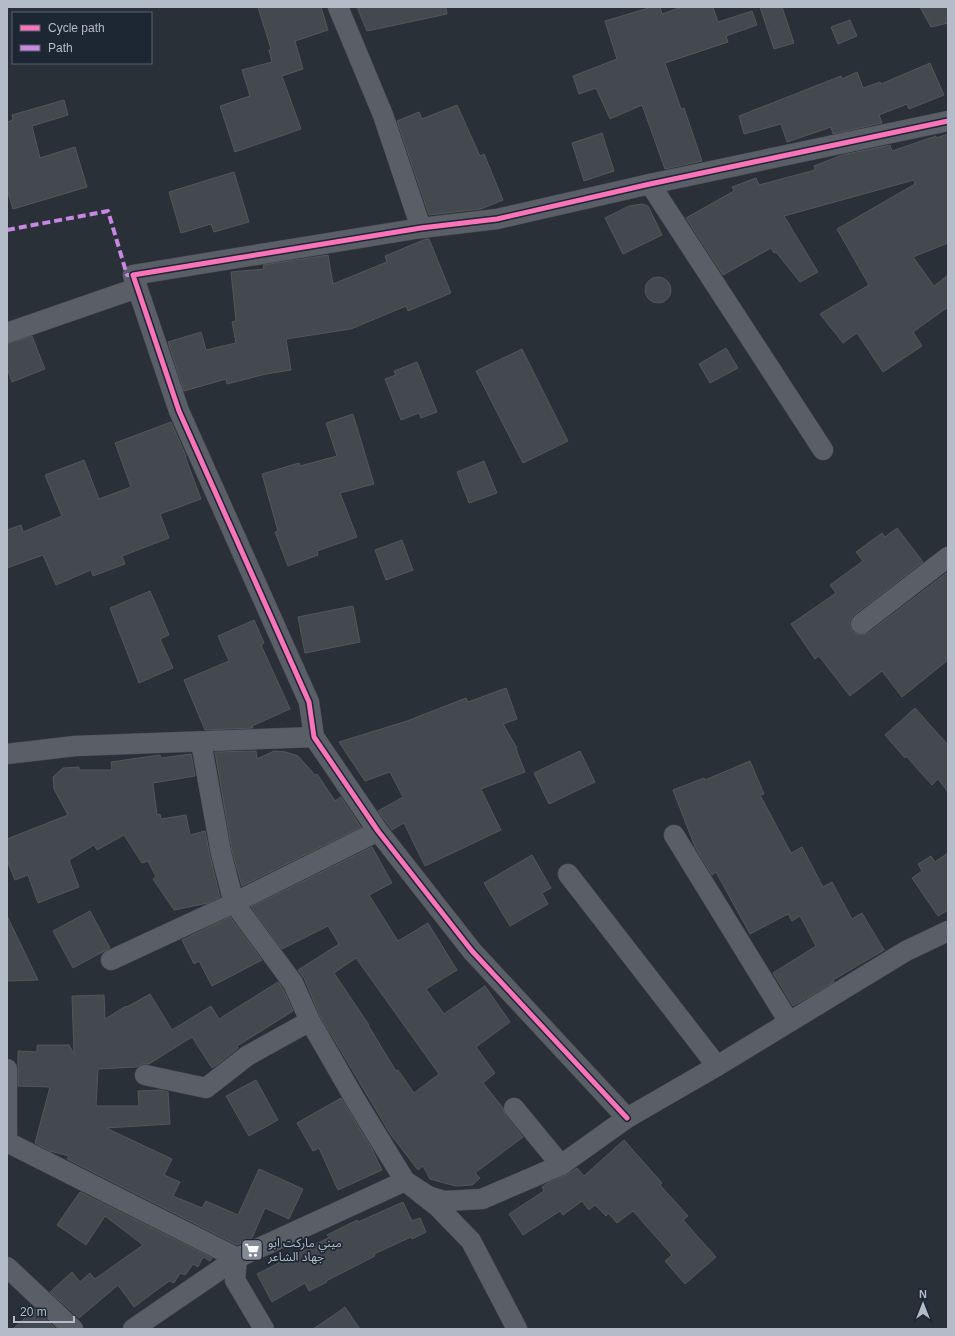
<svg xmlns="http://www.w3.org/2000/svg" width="955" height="1336" viewBox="0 0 955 1336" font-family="Helvetica,'Noto Sans Arabic',sans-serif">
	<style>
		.building { fill: #444950; stroke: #52575f; fill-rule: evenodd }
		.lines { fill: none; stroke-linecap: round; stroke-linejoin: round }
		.minor-casing { stroke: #484c53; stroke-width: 21 }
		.minor { stroke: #5a5e66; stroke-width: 20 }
		.quiet { stroke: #c787e3; stroke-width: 4; stroke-dasharray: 8 4; stroke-linecap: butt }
		.cycleway-casing { stroke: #1d2633; stroke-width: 8 }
		.cycleway { stroke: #fb73b8; stroke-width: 5 }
		.labels { text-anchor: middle; stroke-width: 3.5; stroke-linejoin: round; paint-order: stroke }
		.poi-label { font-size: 12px; fill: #b4bcc9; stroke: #1d2633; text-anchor: start }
	</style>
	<rect width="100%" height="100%" fill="#2a3038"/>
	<g class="building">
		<path d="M 258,7 L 321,7 L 328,30 L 295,41 L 303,69 L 282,76 L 301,129 L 235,152 L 220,106 L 250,96 L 242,70 L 272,62 L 269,50 L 271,49 Z"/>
		<path d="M 357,7 L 446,7 L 447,14 L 367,31 Z"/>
		<path d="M 652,7 L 660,7 L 662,14 L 682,7 L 713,7 L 718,22 L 752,11 L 757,25 L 726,36 L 728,42 L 665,63 L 681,109 L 684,108 L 702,161 L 665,169 L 642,105 L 610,119 L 596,88 L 579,94 L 573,76 L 617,59 L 605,21 Z"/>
		<path d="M 760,7 L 782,7 L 794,43 L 774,49 Z"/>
		<path d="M 920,7 L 948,7 L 948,23 L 931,27 Z"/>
		<path d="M 850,20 L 857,36 L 838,44 L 831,27 Z"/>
		<path d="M 930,63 L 944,95 L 909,109 L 907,104 L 879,115 L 882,123 L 833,134 L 831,127 L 787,142 L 781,124 L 744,134 L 739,116 L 841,76 L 842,79 L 857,72 L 863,88 L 880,82 L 881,84 Z"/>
		<path d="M 64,100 L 68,115 L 32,126 L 40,158 L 75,147 L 87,187 L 13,209 L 7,189 L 7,122 L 13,120 L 12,115 Z"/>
		<path d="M 457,105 L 480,156 L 484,154 L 503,200 L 481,209 L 429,215 L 397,121 L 419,112 L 422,119 Z"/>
		<path d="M 602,133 L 614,171 L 584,181 L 572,143 Z"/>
		<path d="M 948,134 L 948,243 L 913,257 L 934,286 L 948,275 L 948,307 L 913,332 L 922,346 L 883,372 L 857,333 L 843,343 L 820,314 L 869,285 L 837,229 L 915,184 L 914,180 L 784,216 L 818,272 L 800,282 L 776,252 L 774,253 L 771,248 L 723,275 L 686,218 L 734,191 L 732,187 L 756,178 L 759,185 L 815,170 L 814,166 L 842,155 L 890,145 L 892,151 L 936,136 L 936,138 Z"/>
		<path d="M 234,172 L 249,222 L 214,232 L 211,224 L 181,233 L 169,192 Z"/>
		<path d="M 642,204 L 648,206 L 662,235 L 623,254 L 605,218 L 629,206 Z"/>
		<path d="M 426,239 L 429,239 L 451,293 L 408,311 L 406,306 L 351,329 L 286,339 L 291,370 L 266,374 L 227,384 L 226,379 L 184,391 L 168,342 L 201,332 L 206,350 L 236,343 L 232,322 L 236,321 L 231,272 L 264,269 L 263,265 L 328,255 L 333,284 L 387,262 L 385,256 Z"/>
		<circle cx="658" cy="290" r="13"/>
		<path d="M 32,336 L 45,369 L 12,382 L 7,368 L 7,344 Z"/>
		<path d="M 726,348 L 738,368 L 710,383 L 699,364 Z"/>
		<path d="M 522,349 L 568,441 L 523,463 L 476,371 Z"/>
		<path d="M 417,362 L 437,412 L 421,418 L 419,413 L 401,420 L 385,379 L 396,375 L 394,371 Z"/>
		<path d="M 353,414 L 374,484 L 340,493 L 357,537 L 317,551 L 318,555 L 288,566 L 275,532 L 278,531 L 262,474 L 299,463 L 300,466 L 337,456 L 326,423 Z"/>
		<path d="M 171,422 L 186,456 L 185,456 L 201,499 L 160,514 L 169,538 L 122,556 L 125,564 L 93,576 L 91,570 L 56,585 L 43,555 L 7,568 L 7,530 L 21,525 L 23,532 L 62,516 L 45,475 L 84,460 L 99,499 L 131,487 L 115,443 Z"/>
		<path d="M 484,461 L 497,493 L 469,503 L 457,472 Z"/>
		<path d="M 897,528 L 923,562 L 854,615 L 850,620 L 850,626 L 852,631 L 856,634 L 862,635 L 868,633 L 948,572 L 948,660 L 902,697 L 882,671 L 850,696 L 819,656 L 815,659 L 791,624 L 836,593 L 830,585 L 863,561 L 856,552 L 882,533 L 885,537 Z"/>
		<path d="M 402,540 L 413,570 L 386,580 L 375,550 Z"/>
		<path d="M 150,591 L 169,635 L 160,639 L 173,668 L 139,683 L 110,608 Z"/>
		<path d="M 353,606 L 360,642 L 305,653 L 298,617 Z"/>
		<path d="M 254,620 L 264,643 L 261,645 L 290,709 L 252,726 L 253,728 L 205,730 L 184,680 L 229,661 L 218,636 Z"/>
		<path d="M 506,688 L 517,719 L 503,724 L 517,748 L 516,749 L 525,772 L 481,789 L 501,830 L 425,866 L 404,823 L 392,830 L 378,811 L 403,797 L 390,772 L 365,781 L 339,742 L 407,721 L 466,698 L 468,702 Z"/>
		<path d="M 915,708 L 948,745 L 948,792 L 938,779 L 932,785 L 906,756 L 905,758 L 885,735 Z"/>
		<path d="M 256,751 L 257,759 L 274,751 L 286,752 L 298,756 L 315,775 L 317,774 L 335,801 L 341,797 L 361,827 L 242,886 L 232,851 L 215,752 Z"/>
		<path d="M 580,751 L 595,782 L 549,804 L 534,773 Z"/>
		<path d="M 191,754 L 195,776 L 153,783 L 157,815 L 160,814 L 161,819 L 186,815 L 190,835 L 205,831 L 210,856 L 220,897 L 208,903 L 174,910 L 153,879 L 156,877 L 148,861 L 142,863 L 124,835 L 97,850 L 94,845 L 69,860 L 79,887 L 38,903 L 28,875 L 15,880 L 7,860 L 7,839 L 68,815 L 54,789 L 53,777 L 63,768 L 79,767 L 79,770 L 112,770 L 111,762 L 160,755 L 161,758 Z"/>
		<path d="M 750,761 L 764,794 L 760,795 L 791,853 L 802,847 L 823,887 L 832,882 L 852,919 L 862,913 L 884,950 L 833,980 L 834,982 L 793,1006 L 773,973 L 816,946 L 800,916 L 792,921 L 788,914 L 750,934 L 716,872 L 712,875 L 695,847 L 673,790 L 704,778 L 705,780 Z"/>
		<path d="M 372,847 L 392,883 L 369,895 L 398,941 L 428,923 L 457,970 L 426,989 L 444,1014 L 485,986 L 510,1022 L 476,1047 L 495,1073 L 483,1083 L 503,1108 L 505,1115 L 523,1137 L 475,1173 L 480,1178 L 472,1185 L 456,1186 L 430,1179 L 423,1166 L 418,1170 L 391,1135 L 320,1016 L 304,978 L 298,970 L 339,944 L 328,926 L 282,949 L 251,907 ZM 356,958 L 439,1074 L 414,1093 L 398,1070 L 396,1071 L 368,1025 L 369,1025 L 334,973 Z"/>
		<path d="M 948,853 L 948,910 L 938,916 L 912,878 L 922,871 L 918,864 L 931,856 L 935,862 Z"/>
		<path d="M 532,855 L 551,888 L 542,893 L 548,904 L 510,926 L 484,883 Z"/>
		<path d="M 90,911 L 110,948 L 73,968 L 53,931 Z"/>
		<path d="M 7,916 L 38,980 L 7,981 Z"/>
		<path d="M 230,917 L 262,960 L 212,986 L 199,961 L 194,964 L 182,940 Z"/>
		<path d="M 278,982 L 283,989 L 293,1011 L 237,1046 L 238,1048 L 218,1064 L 212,1068 L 192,1037 L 149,1064 L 142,1064 L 136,1067 L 98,1069 L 96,1106 L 139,1106 L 138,1091 L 160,1090 L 168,1092 L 170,1124 L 106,1128 L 172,1159 L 164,1175 L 180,1182 L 173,1196 L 202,1208 L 206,1201 L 238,1215 L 259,1169 L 303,1189 L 289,1219 L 265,1208 L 252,1238 L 237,1245 L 67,1159 L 69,1156 L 50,1151 L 35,1143 L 50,1087 L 18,1086 L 18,1051 L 37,1052 L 37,1045 L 69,1045 L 74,1054 L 72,996 L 104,995 L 105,1019 L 126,1006 L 127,1007 L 150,994 L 172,1030 L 211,1006 L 219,1019 Z"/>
		<path d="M 256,1080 L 278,1120 L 249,1136 L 226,1096 Z"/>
		<path d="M 341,1098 L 372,1149 L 382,1170 L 338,1190 L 319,1148 L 313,1151 L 297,1123 Z"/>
		<path d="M 624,1140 L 662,1183 L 660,1185 L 688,1216 L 683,1220 L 716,1257 L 685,1284 L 665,1261 L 672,1255 L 633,1211 L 617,1223 L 608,1213 L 606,1216 L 595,1205 L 589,1210 L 582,1201 L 563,1215 L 560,1211 L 523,1235 L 509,1214 L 544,1191 L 542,1187 L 548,1183 L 566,1175 L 577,1168 L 584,1176 Z"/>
		<path d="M 80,1192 L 212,1258 L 210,1261 L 203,1257 L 198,1267 L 193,1264 L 185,1275 L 180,1273 L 174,1283 L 169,1281 L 134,1307 L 118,1285 L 79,1318 L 50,1292 L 72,1272 L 80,1282 L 90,1273 L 95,1279 L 143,1245 L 105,1216 L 86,1245 L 57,1225 Z"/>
		<path d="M 403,1202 L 412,1221 L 420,1218 L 426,1232 L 412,1239 L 411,1237 L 374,1254 L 375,1256 L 326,1281 L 327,1282 L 309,1291 L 305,1283 L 272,1302 L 257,1274 L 330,1237 L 327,1235 L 357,1220 L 358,1222 Z"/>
		<path d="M 345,1307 L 360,1329 L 313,1329 L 334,1315 Z"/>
		<path d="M 35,1309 L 56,1329 L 13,1329 Z"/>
	</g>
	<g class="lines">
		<g class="minor-casing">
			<g id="minor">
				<path d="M 338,7 L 383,115 L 421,228"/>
				<path d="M 650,184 L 823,450"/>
				<path d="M 7,333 L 137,288"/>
				<path d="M 861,624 L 948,557"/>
				<path d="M 201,742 L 221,853 L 234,903 L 293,983 L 310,1021 L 356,1101 L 405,1181 L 438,1207 L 471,1241 L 517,1329"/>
				<path d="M 7,754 L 75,746 L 314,737"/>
				<path d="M 674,835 L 789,1022"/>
				<path d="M 568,874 L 717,1066"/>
				<path d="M 111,960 L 234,903 L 378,831"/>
				<path d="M 7,1069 L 7,1142 L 237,1258 L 235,1280 L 264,1329"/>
				<path d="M 145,1075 L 206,1088 L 247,1056 L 310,1021"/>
				<path d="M 514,1108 L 561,1165"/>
				<path d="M 627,1118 L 472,951 L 378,831 L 314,737 L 309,702 L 179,411 L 133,275 L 421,228 L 497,219 L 650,184 L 948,121"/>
				<path d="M 7,1267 L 73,1329"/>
				<path d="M 133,1329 L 237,1258 L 405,1181 L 428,1196 L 444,1201 L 482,1199 L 561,1165 L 627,1118 L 717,1066 L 906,951 L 948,931"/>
			</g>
		</g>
		<use href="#minor" class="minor"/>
		<path class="quiet" d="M 7,230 L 108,211 L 127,275 L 133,275"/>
		<g class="cycleway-casing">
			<path id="cycleway" d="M 627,1118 L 472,951 L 378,831 L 314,737 L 309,702 L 179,411 L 133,275 L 421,228 L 497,219 L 650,184 L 948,121"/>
		</g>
		<use href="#cycleway" class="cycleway"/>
	</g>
	<defs>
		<g id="supermarket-square" transform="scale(1.15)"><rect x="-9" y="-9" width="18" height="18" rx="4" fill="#848b96" stroke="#1d2633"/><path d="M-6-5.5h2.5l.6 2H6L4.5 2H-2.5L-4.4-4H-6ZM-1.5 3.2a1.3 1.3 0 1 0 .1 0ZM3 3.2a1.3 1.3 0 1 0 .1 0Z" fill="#fff"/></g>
	</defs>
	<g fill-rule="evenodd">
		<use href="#supermarket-square" x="252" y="1250"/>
	</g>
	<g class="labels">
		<g class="poi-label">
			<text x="268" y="1247">ميني ماركت ابو<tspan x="268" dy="14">جهاد الشاعر</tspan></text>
		</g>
	</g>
	<rect width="955" height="1336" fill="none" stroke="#b4bcc9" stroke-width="16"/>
	<rect x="12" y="12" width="140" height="52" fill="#1d2633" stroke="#59626f"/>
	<rect x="20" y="25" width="20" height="6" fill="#fb73b8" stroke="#59626f"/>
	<text x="48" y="32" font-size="12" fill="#b4bcc9">Cycle path</text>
	<rect x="20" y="45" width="20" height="6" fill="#c787e3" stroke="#59626f"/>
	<text x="48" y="52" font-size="12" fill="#b4bcc9">Path</text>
	<g transform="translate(923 1304)" stroke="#1d2633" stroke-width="3" paint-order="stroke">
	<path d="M0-3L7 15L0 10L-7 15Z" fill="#b4bcc9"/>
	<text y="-6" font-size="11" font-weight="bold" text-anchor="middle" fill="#b4bcc9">N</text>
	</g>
	<path d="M14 1316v6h60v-6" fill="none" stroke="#b4bcc9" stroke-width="2"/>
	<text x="20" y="1316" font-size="12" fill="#b4bcc9" stroke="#1d2633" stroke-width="3" paint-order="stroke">20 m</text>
</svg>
